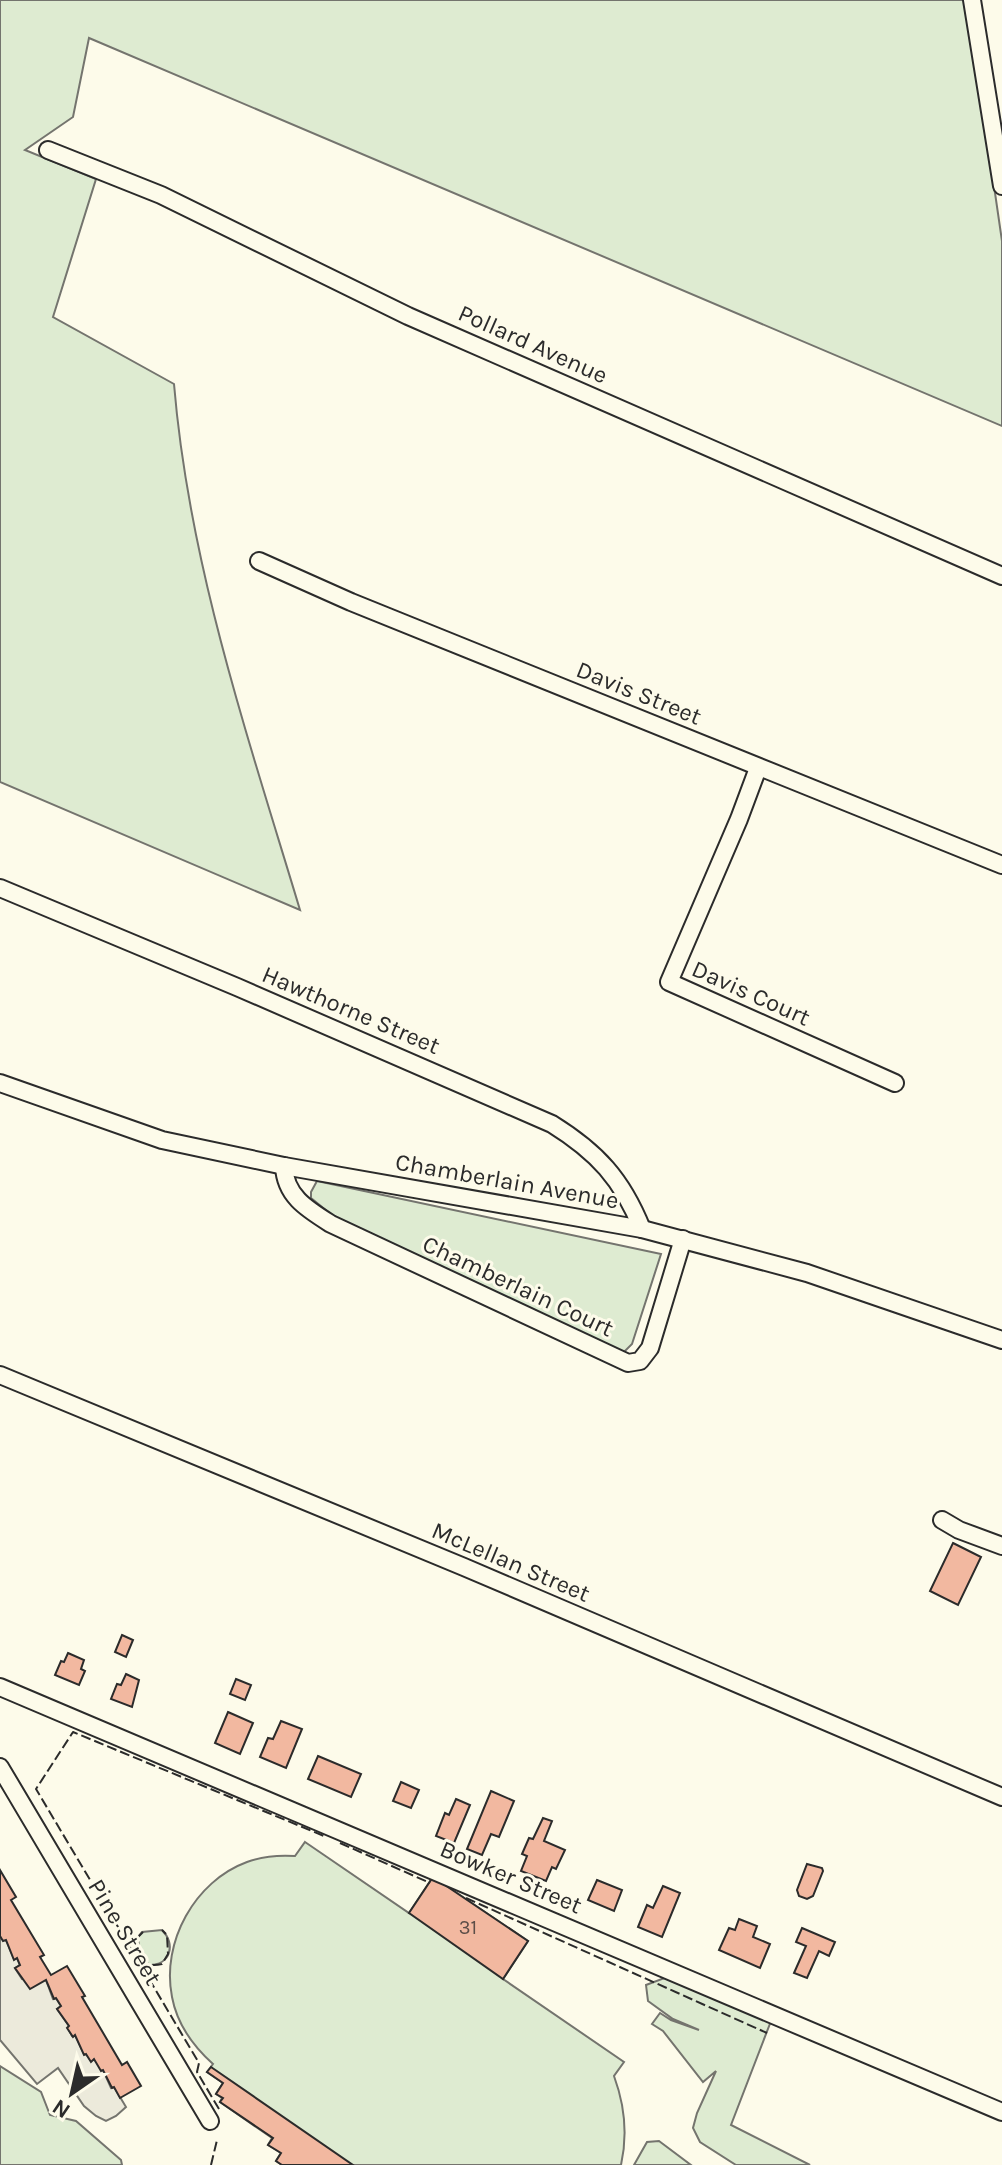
<svg xmlns="http://www.w3.org/2000/svg" width="1002" height="2165" viewBox="0 0 1002 2165" font-family="Karla,sans-serif">
	<style>
		.green { fill: #deebd1; stroke: #74746e; stroke-width: 2 }
		.parking { fill: #eceadb; stroke: #74746e; stroke-width: 2 }
		.building { fill: #f2b8a0; stroke: #2b2b2b; stroke-width: 2 }
		.lines { fill: none; stroke-linecap: round; stroke-linejoin: round }
		.minor-casing { stroke: #2b2b2b; stroke-width: 20 }
		.minor { stroke: #fdfbea; stroke-width: 16 }
		.fence { stroke: #2b2b2b; stroke-width: 2; stroke-dasharray: 10 4; stroke-linecap: butt }
		.labels { text-anchor: middle; stroke-width: 6; stroke-linejoin: round; paint-order: stroke }
		.number-label { font-size: 20px; fill: #5d4e48 }
		.street-label { font-size: 24px; fill: #2b2b2b; stroke: #fdfbea }
	</style>
	<rect width="100%" height="100%" fill="#fdfbea"/>
	<g class="green">
		<path d="M 0,0 L 967,0 L 1002,241 L 1002,426 L 89,38 L 73,117 L 25,150 L 96,179 L 53,317 L 174,384 C 189,565 248,737 300,910 L 0,782 Z"/>
		<path d="M 317,1181 L 661,1254 L 632,1344 L 624,1352 L 619,1351 L 338,1220 L 311,1198 L 311,1192 Z"/>
		<path d="M 305,1842 L 409,1913 L 433,1877 L 528,1941 L 503,1979 L 624,2062 L 614,2076 C 625,2106 628,2134 621,2165 L 282,2165 L 276,2161 L 281,2153 L 268,2145 L 272,2138 L 220,2102 L 222,2098 L 216,2094 L 223,2083 L 207,2072 L 213,2064 C 193,2046 177,2024 172,1997 C 161,1942 195,1881 247,1862 C 263,1856 279,1855 295,1856 Z"/>
		<path d="M 162,1930 C 176,1944 171,1965 149,1965 L 140,1957 L 138,1937 L 142,1932 Z"/>
		<path d="M 667,1977 L 771,2021 L 731,2125 L 810,2165 L 736,2165 L 700,2142 L 693,2128 L 697,2113 L 716,2071 L 703,2082 L 663,2031 L 652,2024 L 660,2013 L 671,2020 L 699,2030 L 673,2019 L 648,2001 L 646,1985 Z"/>
		<path d="M 0,2066 L 41,2092 L 50,2115 L 76,2121 L 121,2160 L 122,2165 L 0,2165 Z"/>
		<path d="M 659,2141 L 691,2165 L 634,2165 L 647,2142 Z"/>
	</g>
	<path class="parking" d="M 0,1936 L 6,1940 L 14,1959 L 17,1958 L 20,1965 L 15,1968 L 22,1979 L 46,1980 L 53,1999 L 56,1998 L 61,2006 L 57,2009 L 69,2026 L 68,2028 L 72,2036 L 75,2035 L 84,2054 L 86,2054 L 91,2061 L 94,2059 L 103,2070 L 111,2088 L 114,2087 L 126,2107 L 116,2116 L 106,2121 L 96,2116 L 84,2106 L 58,2068 L 37,2084 L 0,2040 Z"/>
	<g class="building">
		<path d="M 953,1543 L 981,1557 L 958,1605 L 930,1591 Z"/>
		<path d="M 122,1635 L 133,1640 L 126,1657 L 115,1652 Z"/>
		<path d="M 68,1653 L 84,1660 L 81,1669 L 85,1671 L 79,1685 L 55,1675 L 61,1661 L 64,1662 Z"/>
		<path d="M 126,1674 L 139,1680 L 132,1707 L 111,1699 L 117,1684 L 121,1685 Z"/>
		<path d="M 236,1679 L 251,1685 L 245,1700 L 230,1694 Z"/>
		<path d="M 228,1712 L 253,1723 L 240,1754 L 215,1743 Z"/>
		<path d="M 281,1721 L 302,1729 L 286,1768 L 260,1757 L 268,1738 L 273,1739 Z"/>
		<path d="M 318,1756 L 361,1774 L 351,1797 L 308,1779 Z"/>
		<path d="M 401,1782 L 419,1790 L 411,1808 L 393,1801 Z"/>
		<path d="M 491,1791 L 514,1801 L 499,1837 L 491,1834 L 482,1855 L 467,1849 Z"/>
		<path d="M 456,1799 L 470,1805 L 454,1843 L 436,1836 L 445,1813 L 449,1815 Z"/>
		<path d="M 543,1818 L 552,1821 L 544,1841 L 565,1850 L 556,1869 L 552,1867 L 546,1881 L 521,1871 L 527,1856 L 522,1854 L 529,1838 L 533,1839 Z"/>
		<path d="M 807,1864 L 822,1868 L 823,1871 L 813,1896 L 807,1899 L 799,1896 L 797,1890 Z"/>
		<path d="M 0,1870 L 16,1897 L 11,1900 L 44,1955 L 40,1957 L 51,1975 L 67,1966 L 85,1996 L 82,1997 L 122,2065 L 127,2062 L 141,2086 L 120,2098 L 114,2087 L 112,2088 L 103,2070 L 101,2071 L 94,2059 L 91,2062 L 86,2054 L 84,2055 L 75,2035 L 73,2037 L 67,2028 L 69,2026 L 57,2009 L 61,2006 L 56,1998 L 54,1999 L 46,1980 L 30,1989 L 15,1968 L 20,1965 L 17,1958 L 14,1960 L 6,1940 L 3,1941 L 0,1936 Z"/>
		<path d="M 433,1877 L 528,1941 L 503,1979 L 409,1913 Z"/>
		<path d="M 597,1880 L 622,1890 L 614,1911 L 588,1900 Z"/>
		<path d="M 663,1886 L 680,1893 L 662,1937 L 638,1927 L 647,1905 L 653,1908 Z"/>
		<path d="M 739,1919 L 757,1926 L 753,1937 L 770,1944 L 760,1968 L 719,1950 L 729,1928 L 735,1930 Z"/>
		<path d="M 802,1928 L 835,1942 L 829,1956 L 819,1951 L 807,1978 L 794,1973 L 806,1946 L 796,1942 Z"/>
		<path d="M 211,2067 L 353,2165 L 282,2165 L 276,2161 L 281,2153 L 268,2145 L 273,2138 L 220,2102 L 223,2098 L 216,2094 L 223,2083 L 207,2072 Z"/>
	</g>
	<g class="lines">
		<g class="minor-casing">
			<g id="minor">
				<path d="M 972,0 L 1002,186"/>
				<path d="M 48,150 L 161,195 L 408,316 L 1002,576"/>
				<path d="M 259,561 L 351,602 L 1002,865"/>
				<path d="M 758,768 L 739,819 L 669,982 L 895,1083"/>
				<path d="M 0,888 L 237,987 L 552,1124 C 597,1152 622,1179 642,1229"/>
				<path d="M 0,1083 L 162,1140 L 284,1166 L 642,1229 L 807,1273 L 1002,1340"/>
				<path d="M 284,1166 C 285,1196 307,1209 331,1224 L 628,1363 L 640,1361 L 650,1348 L 683,1239"/>
				<path d="M 0,1375 L 464,1567 L 1002,1797"/>
				<path d="M 942,1520 L 959,1530 L 1002,1546"/>
				<path d="M 0,1687 L 1002,2112"/>
				<path d="M 0,1767 L 210,2121"/>
			</g>
		</g>
		<use href="#minor" class="minor"/>
		<g class="fence">
			<path d="M 340,1843 L 430,1883"/>
			<path d="M 466,1898 L 767,2033"/>
			<path d="M 143,1932 L 138,1937 L 140,1957 C 146,1965 152,1966 162,1964 L 168,1954 L 167,1935 L 162,1930"/>
			<path d="M 219,2109 L 197,2072 L 199,2063 L 36,1789 L 73,1732 L 324,1836"/>
			<path d="M 211,2165 L 217,2140"/>
		</g>
	</g>
	<g class="labels">
		<g class="number-label">
			<text x="468" y="1934">31</text>
		</g>
		<g class="street-label">
			<text transform="translate(533 344) rotate(24)" y="8">Pollard Avenue</text>
			<text transform="translate(639 693) rotate(22)" y="8">Davis Street</text>
			<text transform="translate(751 993) rotate(24)" y="8">Davis Court</text>
			<text transform="translate(351 1010) rotate(23)" y="8">Hawthorne Street</text>
			<text transform="translate(507 1181) rotate(10)" y="8">Chamberlain Avenue</text>
			<text transform="translate(518 1286) rotate(25)" y="8">Chamberlain Court</text>
			<text transform="translate(511 1562) rotate(23)" y="8">McLellan Street</text>
			<text transform="translate(511 1877) rotate(23)" y="8">Bowker Street</text>
			<text transform="translate(125 1932) rotate(59)" y="8">Pine Street</text>
		</g>
	</g>
	<g transform="translate(72 2093) rotate(214)" stroke="#fdfbea" stroke-width="6" paint-order="stroke">
	<path d="M0-6L14 30L0 20L-14 30Z" fill="#2b2b2b"/>
	<text y="-12" font-size="22" font-weight="bold" text-anchor="middle" fill="#2b2b2b">N</text>
	</g>
</svg>
